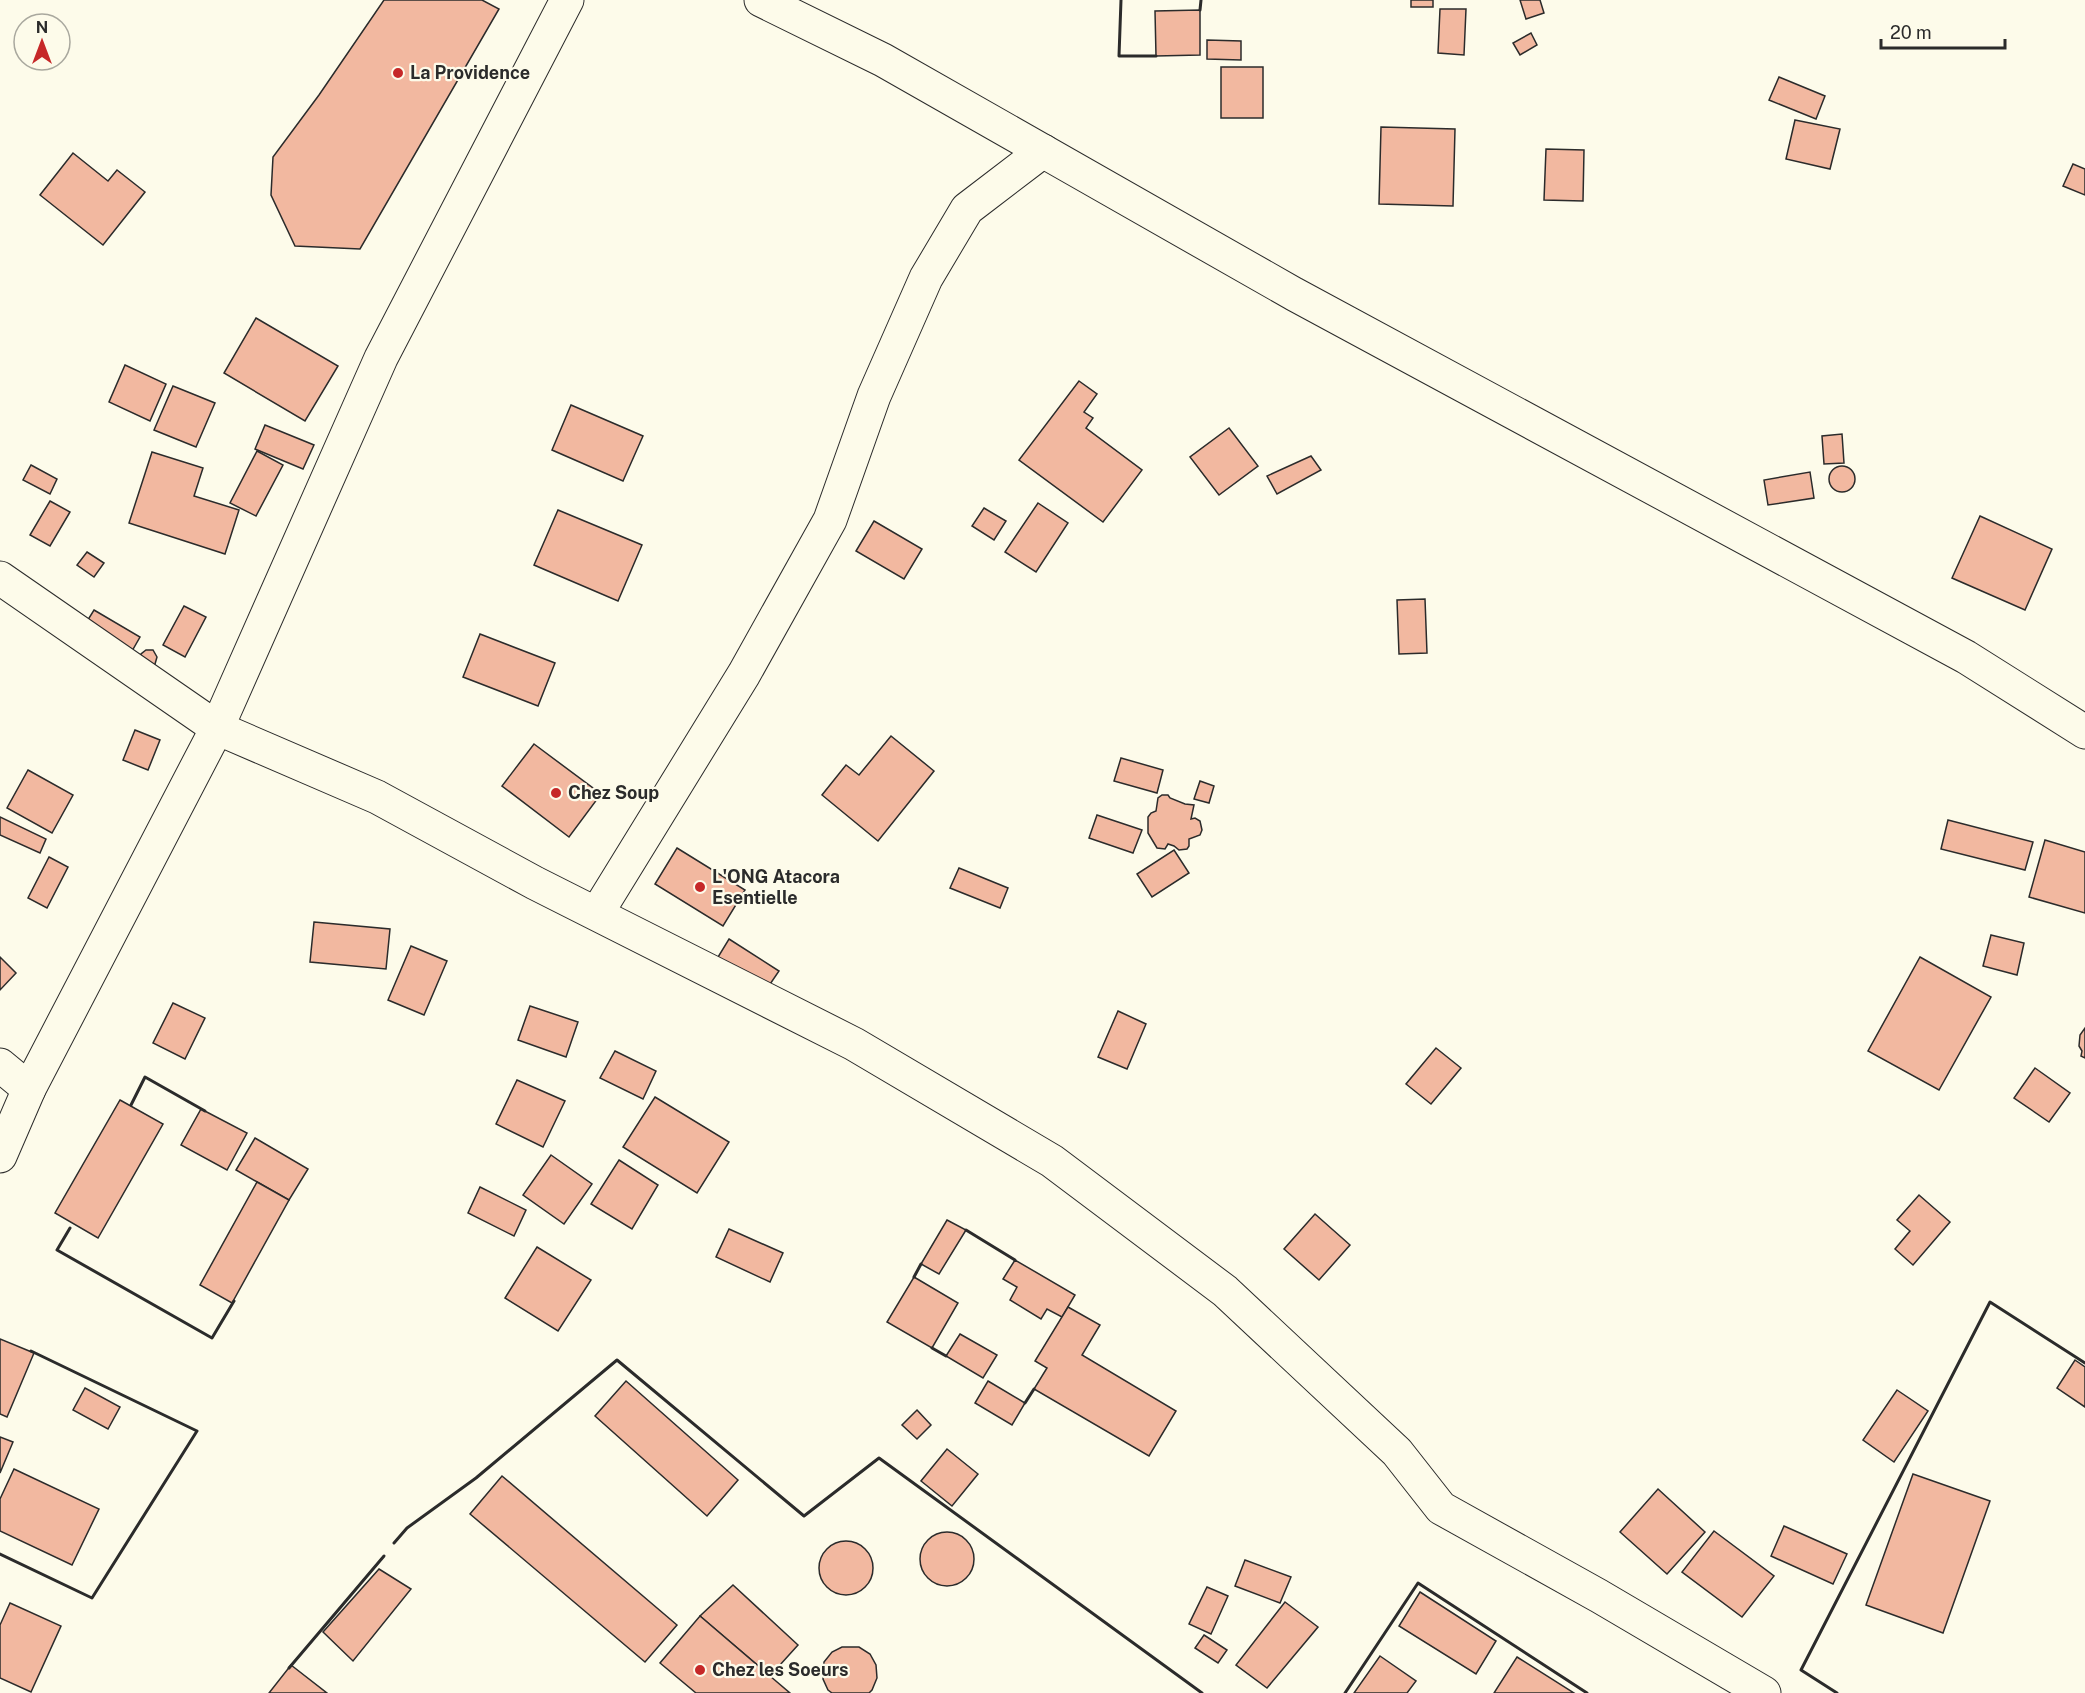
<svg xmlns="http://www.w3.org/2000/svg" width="2085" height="1693" viewBox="0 0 2085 1693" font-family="'Public Sans',sans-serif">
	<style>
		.building { fill: #f2b8a0; stroke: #2b2b2b; stroke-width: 1.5 }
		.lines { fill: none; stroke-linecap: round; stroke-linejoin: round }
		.minor-casing { stroke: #2b2b2b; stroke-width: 35 }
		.secondary-casing { stroke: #2b2b2b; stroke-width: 35 }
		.minor { stroke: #fdfbea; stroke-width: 33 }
		.secondary { stroke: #fdfbea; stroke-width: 33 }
		.wall { stroke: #2b2b2b; stroke-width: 3 }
		.poi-dot { fill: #c62828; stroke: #fdfbea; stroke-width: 2 }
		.labels { text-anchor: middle; stroke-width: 4.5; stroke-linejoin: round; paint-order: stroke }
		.poi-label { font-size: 18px; font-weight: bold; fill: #2b2b2b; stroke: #fdfbea; text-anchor: start }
	</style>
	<rect width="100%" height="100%" fill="#fdfbea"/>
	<g class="building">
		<path d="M 384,0 L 482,0 L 499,9 L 360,249 L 295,246 L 271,195 L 273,157 L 319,95 Z"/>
		<rect x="1411" y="0" width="22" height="7"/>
		<path d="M 1520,0 L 1540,0 L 1544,13 L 1526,19 Z"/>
		<path d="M 1440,9 L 1466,9 L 1464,55 L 1438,53 Z"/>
		<path d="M 1200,10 L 1200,55 L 1156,56 L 1155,11 Z"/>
		<path d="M 1531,33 L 1537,45 L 1520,55 L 1513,43 Z"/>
		<path d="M 1207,40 L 1241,41 L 1241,60 L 1207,59 Z"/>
		<rect x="1221" y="67" width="42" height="51"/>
		<path d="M 1779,77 L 1825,96 L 1816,119 L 1769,100 Z"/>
		<path d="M 1795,120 L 1840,129 L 1830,169 L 1786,159 Z"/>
		<path d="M 1381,127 L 1455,129 L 1453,206 L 1379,204 Z"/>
		<path d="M 1546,149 L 1584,150 L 1583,201 L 1544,200 Z"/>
		<path d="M 73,153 L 108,181 L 117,170 L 145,192 L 103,245 L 40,195 Z"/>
		<path d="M 2073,164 L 2085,169 L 2085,195 L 2063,186 Z"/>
		<path d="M 256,318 L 338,366 L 305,421 L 224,373 Z"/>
		<path d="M 125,365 L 166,384 L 150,421 L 109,402 Z"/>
		<path d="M 1079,381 L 1097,394 L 1084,412 L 1093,418 L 1086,428 L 1142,470 L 1103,522 L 1019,460 Z"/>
		<path d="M 173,386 L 215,403 L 196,447 L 154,430 Z"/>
		<path d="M 571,405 L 643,436 L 623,481 L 552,450 Z"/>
		<path d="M 265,425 L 314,445 L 303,469 L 255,449 Z"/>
		<path d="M 1229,428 L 1258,466 L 1219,495 L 1190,457 Z"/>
		<path d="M 1842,434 L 1844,463 L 1824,464 L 1822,436 Z"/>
		<path d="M 257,451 L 283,465 L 256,516 L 230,503 Z"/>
		<path d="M 152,452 L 203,468 L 194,496 L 239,510 L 225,554 L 129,523 Z"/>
		<path d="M 1311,456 L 1321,470 L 1277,494 L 1267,476 Z"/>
		<path d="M 31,465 L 57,479 L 50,494 L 23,480 Z"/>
		<circle cx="1842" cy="479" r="13"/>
		<path d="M 1810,472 L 1814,498 L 1768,505 L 1764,480 Z"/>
		<path d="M 50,501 L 70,512 L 50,546 L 30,535 Z"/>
		<path d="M 1038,503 L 1068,523 L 1036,572 L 1005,552 Z"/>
		<path d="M 984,508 L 1006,521 L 994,540 L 972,526 Z"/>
		<path d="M 558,510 L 642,545 L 618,601 L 534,565 Z"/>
		<path d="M 1980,516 L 2052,549 L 2025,610 L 1952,578 Z"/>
		<path d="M 874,521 L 922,549 L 904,579 L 856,551 Z"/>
		<path d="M 87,552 L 104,563 L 94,577 L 77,565 Z"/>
		<path d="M 1425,599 L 1427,653 L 1399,654 L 1397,600 Z"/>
		<path d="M 184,606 L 206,617 L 185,657 L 163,645 Z"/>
		<path d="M 94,610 L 140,637 L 128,658 L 81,631 Z"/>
		<path d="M 480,634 L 555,663 L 538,706 L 463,677 Z"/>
		<path d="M 146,650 L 153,650 L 157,657 L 155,664 L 150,668 L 140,661 L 141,654 Z"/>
		<path d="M 135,730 L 160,740 L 148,770 L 123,760 Z"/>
		<path d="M 891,736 L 934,771 L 878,841 L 822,795 L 846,765 L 859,775 Z"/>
		<path d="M 534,744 L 601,794 L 569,837 L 502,786 Z"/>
		<path d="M 1121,758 L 1163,770 L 1157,793 L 1114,781 Z"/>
		<path d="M 28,770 L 73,795 L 52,833 L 7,808 Z"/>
		<path d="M 1200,781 L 1214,786 L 1209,803 L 1194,799 Z"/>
		<path d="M 1162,795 L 1168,795 L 1170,798 L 1185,804 L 1194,805 L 1191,819 L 1195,818 L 1200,821 L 1202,830 L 1200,835 L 1189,839 L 1189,846 L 1187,849 L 1179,850 L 1174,846 L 1168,844 L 1165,849 L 1157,848 L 1148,833 L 1148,817 L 1151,813 L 1156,811 L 1158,798 Z"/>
		<path d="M 1097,815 L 1142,830 L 1133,853 L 1089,838 Z"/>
		<path d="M 0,817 L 46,839 L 40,853 L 0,835 Z"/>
		<path d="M 1948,820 L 2033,842 L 2025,870 L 1941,849 Z"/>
		<path d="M 2045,840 L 2085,852 L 2085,913 L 2029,897 Z"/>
		<path d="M 677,848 L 745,890 L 723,926 L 655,884 Z"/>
		<path d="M 1174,850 L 1189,873 L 1152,897 L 1137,874 Z"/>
		<path d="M 49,857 L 68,867 L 47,908 L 28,898 Z"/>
		<path d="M 959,868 L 1008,888 L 1000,908 L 950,888 Z"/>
		<path d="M 314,922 L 390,929 L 386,969 L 310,962 Z"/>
		<path d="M 1991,935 L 2024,943 L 2017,975 L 1983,966 Z"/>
		<path d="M 729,939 L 779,971 L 764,993 L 715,962 Z"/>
		<path d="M 411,946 L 447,961 L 424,1015 L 388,1000 Z"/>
		<path d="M 0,957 L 16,973 L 0,990 Z"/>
		<path d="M 1920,957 L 1991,997 L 1939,1090 L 1868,1051 Z"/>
		<path d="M 173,1003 L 205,1018 L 185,1059 L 153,1043 Z"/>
		<path d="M 530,1006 L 578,1022 L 566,1057 L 518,1040 Z"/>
		<path d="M 1118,1011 L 1146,1024 L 1127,1069 L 1098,1057 Z"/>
		<path d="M 2085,1028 L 2085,1058 L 2081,1056 L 2082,1051 L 2079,1046 L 2080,1035 Z"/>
		<path d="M 1436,1048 L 1461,1068 L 1431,1104 L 1406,1084 Z"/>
		<path d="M 615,1051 L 656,1071 L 643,1099 L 600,1078 Z"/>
		<path d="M 2035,1068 L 2070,1093 L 2049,1122 L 2014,1098 Z"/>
		<path d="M 517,1080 L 565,1101 L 543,1147 L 496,1124 Z"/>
		<path d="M 655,1097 L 729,1142 L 697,1193 L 623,1147 Z"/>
		<path d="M 120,1100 L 163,1124 L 98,1238 L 55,1213 Z"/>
		<path d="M 201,1109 L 247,1133 L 227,1170 L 181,1145 Z"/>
		<path d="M 255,1138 L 308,1169 L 289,1200 L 236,1170 Z"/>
		<path d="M 551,1155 L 592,1184 L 564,1224 L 523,1195 Z"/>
		<path d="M 619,1160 L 658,1185 L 632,1229 L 591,1204 Z"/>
		<path d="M 257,1182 L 289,1200 L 232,1303 L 200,1285 Z"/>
		<path d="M 480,1187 L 526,1210 L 514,1236 L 468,1213 Z"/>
		<path d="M 1919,1195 L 1950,1222 L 1913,1265 L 1895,1249 L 1910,1231 L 1897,1220 Z"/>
		<path d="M 1315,1214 L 1350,1245 L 1319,1280 L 1284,1249 Z"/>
		<path d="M 947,1220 L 966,1230 L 939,1274 L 921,1264 Z"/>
		<path d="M 729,1229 L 783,1253 L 770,1282 L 716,1257 Z"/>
		<path d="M 537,1247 L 591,1280 L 558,1331 L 505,1298 Z"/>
		<path d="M 1015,1260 L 1075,1295 L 1062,1317 L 1047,1309 L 1041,1319 L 1010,1300 L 1017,1287 L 1003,1279 Z"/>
		<path d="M 914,1277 L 958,1303 L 932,1348 L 887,1322 Z"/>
		<path d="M 1068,1307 L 1100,1325 L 1082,1355 L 1176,1411 L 1149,1456 L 1034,1389 L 1047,1368 L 1035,1361 Z"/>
		<path d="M 960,1334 L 997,1355 L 983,1378 L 946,1356 Z"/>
		<path d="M 0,1339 L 34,1353 L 7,1417 L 0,1414 Z"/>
		<path d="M 2075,1360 L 2085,1367 L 2085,1407 L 2057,1388 Z"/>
		<path d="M 626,1381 L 738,1480 L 707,1516 L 595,1416 Z"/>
		<path d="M 988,1381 L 1025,1403 L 1012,1425 L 975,1403 Z"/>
		<path d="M 85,1388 L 120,1407 L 108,1429 L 73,1410 Z"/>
		<path d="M 1897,1390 L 1928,1411 L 1894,1462 L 1863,1440 Z"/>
		<path d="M 917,1410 L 931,1425 L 917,1439 L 902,1425 Z"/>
		<path d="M 0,1437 L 13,1442 L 0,1473 Z"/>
		<path d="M 947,1449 L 978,1474 L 952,1506 L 921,1481 Z"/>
		<path d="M 14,1469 L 99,1509 L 72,1565 L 0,1531 L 0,1499 Z"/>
		<path d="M 1913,1474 L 1990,1501 L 1943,1633 L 1866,1605 Z"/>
		<path d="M 502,1476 L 677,1625 L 645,1662 L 470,1514 Z"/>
		<path d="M 1658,1489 L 1705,1532 L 1667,1574 L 1620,1532 Z"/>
		<path d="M 1784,1526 L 1847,1554 L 1833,1584 L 1771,1556 Z"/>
		<path d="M 1714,1531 L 1774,1576 L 1742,1617 L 1682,1572 Z"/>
		<circle cx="947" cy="1559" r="27"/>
		<circle cx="846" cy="1568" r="27"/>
		<path d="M 1245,1560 L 1291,1577 L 1280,1603 L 1235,1586 Z"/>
		<path d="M 379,1569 L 411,1589 L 353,1661 L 323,1632 Z"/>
		<path d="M 733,1585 L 798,1645 L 770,1676 L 700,1616 Z"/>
		<path d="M 1207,1587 L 1228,1596 L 1211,1634 L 1189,1624 Z"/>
		<path d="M 1420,1592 L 1496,1641 L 1476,1674 L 1399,1626 Z"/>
		<path d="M 1285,1602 L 1318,1627 L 1267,1688 L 1236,1665 Z"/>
		<path d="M 10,1603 L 61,1626 L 31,1692 L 0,1678 L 0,1625 Z"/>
		<path d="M 700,1616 L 770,1676 L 790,1693 L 696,1693 L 660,1663 Z"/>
		<path d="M 1204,1635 L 1227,1650 L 1218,1663 L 1195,1648 Z"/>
		<path d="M 842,1647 L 859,1647 L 870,1654 L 876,1665 L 877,1678 L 872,1690 L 869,1693 L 832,1693 L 828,1690 L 823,1679 L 824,1662 L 832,1652 Z"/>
		<path d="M 1380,1656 L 1416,1681 L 1407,1693 L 1354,1693 Z"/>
		<path d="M 1517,1657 L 1574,1693 L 1494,1693 Z"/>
		<path d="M 291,1665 L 327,1693 L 269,1693 Z"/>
	</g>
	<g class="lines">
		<g class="minor-casing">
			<g id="minor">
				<path d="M 761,0 L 883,60 L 1294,294 L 1966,657 L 2085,732"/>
				<path d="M 0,578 L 217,728 L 377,797 L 535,883 L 854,1044 L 1052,1161 L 1225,1291 L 1397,1452 L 1441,1508 L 1599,1596 L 1764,1693"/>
				<path d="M 597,913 L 744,674 L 830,520 L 874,396 L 926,278 L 967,209 L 1043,151"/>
				<path d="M 0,1065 L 29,1089"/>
			</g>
		</g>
		<g class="secondary-casing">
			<path id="secondary" d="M 0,1156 L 29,1089 L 217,728 L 381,358 L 567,0"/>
		</g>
		<use href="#minor" class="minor"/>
		<use href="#secondary" class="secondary"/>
		<g class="wall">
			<path d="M 1121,0 L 1119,56 L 1156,56"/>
			<path d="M 1200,10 L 1201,0"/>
			<path d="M 131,1105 L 145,1077 L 205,1111"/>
			<path d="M 70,1228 L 57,1250 L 212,1338 L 234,1301"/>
			<path d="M 966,1230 L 1015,1260"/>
			<path d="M 914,1277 L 921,1264"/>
			<path d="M 932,1348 L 946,1356"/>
			<path d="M 1025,1403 L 1034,1389"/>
			<path d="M 394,1543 L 407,1528 L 476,1478 L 617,1360 L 804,1516 L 879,1458 L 1202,1693"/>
			<path d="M 0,1554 L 92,1598 L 197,1431 L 31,1351"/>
			<path d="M 289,1668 L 384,1556"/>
			<path d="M 1345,1693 L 1418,1583 L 1587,1693"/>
			<path d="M 1837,1693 L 1801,1670 L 1990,1302 L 2085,1363"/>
		</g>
	</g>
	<g class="poi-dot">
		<circle cx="398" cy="73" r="6"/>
		<circle cx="556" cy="793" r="6"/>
		<circle cx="700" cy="887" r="6"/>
		<circle cx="700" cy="1670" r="6"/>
	</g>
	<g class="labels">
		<g class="poi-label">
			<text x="410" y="79">La Providence</text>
			<text x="568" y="799">Chez Soup</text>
			<text x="712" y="883">L'ONG Atacora<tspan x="712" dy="21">Esentielle</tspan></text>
			<text x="712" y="1676">Chez les Soeurs</text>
		</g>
	</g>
	<g transform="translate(42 42)"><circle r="28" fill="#fdfbea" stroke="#a9a89e" stroke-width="1.5"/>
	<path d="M0-4.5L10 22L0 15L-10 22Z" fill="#c62828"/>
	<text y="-9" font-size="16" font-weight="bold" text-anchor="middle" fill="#2b2b2b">N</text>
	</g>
	<path d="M1881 39v9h124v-9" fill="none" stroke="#2b2b2b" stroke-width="3"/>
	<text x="1890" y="39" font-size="18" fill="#2b2b2b" stroke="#fdfbea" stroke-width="4.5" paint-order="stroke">20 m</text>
</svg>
